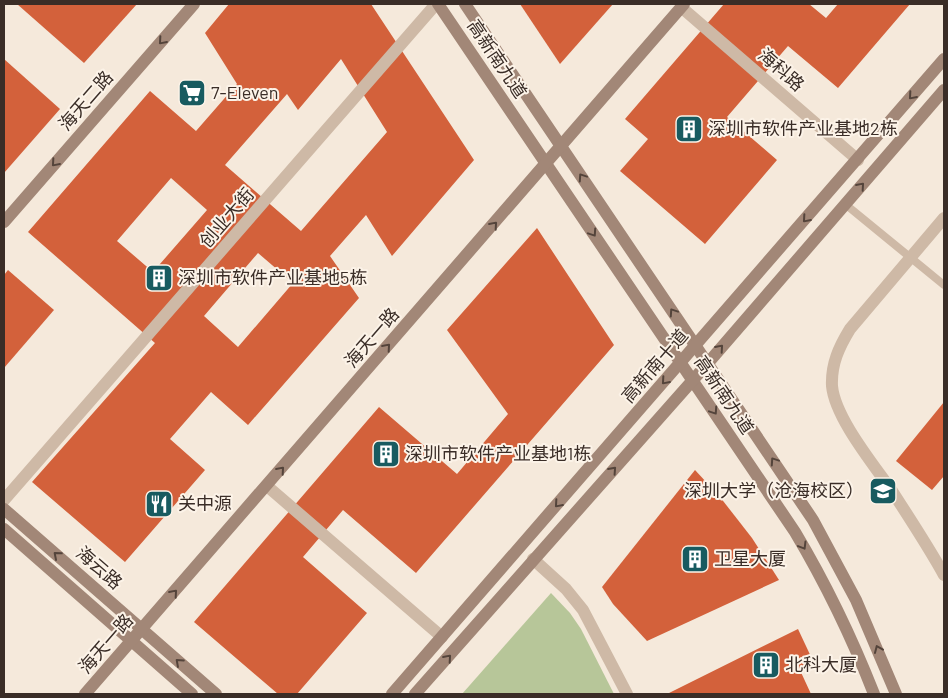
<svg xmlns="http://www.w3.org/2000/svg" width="948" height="698" viewBox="0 0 948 698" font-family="Barlow,'Noto Sans SC',sans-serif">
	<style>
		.green { fill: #b7c699 }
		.building { fill: #d3613b; fill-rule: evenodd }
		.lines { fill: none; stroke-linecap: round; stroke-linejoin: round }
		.lane { stroke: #ceb9a6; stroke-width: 8 }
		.street { stroke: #ceb9a6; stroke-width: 12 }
		.secondary { stroke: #a28777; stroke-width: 12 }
		.oneway { stroke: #54443b }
		.labels { text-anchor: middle; stroke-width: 4; stroke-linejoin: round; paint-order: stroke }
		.street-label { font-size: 18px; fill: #3a2d27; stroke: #fcf3e8 }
		.poi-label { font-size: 18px; fill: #3a2d27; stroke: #fcf3e8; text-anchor: start }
	</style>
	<rect width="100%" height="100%" fill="#f5e9db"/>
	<path class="green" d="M 551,593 L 570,613 L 581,629 L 614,694 L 462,694 Z"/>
	<g class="building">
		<path d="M 17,4 L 137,4 L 84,63 Z"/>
		<path d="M 229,4 L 371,4 L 474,160 L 392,256 L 366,215 L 330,256 L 359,298 L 248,425 L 211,392 L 170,439 L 205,470 L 125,562 L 32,482 L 155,343 L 28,232 L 150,91 L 196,131 L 237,84 L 205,33 ZM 341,59 L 387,132 L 301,231 L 225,165 L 287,94 L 298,110 ZM 171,178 L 207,210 L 153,272 L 117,241 ZM 258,253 L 293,283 L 238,347 L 204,316 Z"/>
		<path d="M 520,4 L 613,4 L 560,64 Z"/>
		<path d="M 724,4 L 809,4 L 826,18 L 838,4 L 910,4 L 838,88 L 788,46 L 727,117 L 777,160 L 705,244 L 620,171 L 648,139 L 625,119 Z"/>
		<path d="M 4,59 L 60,109 L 4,173 Z"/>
		<path d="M 537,228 L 614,345 L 416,573 L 343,510 L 303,557 L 367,613 L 297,694 L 278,694 L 194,622 L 379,407 L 457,474 L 508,414 L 447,330 Z"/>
		<path d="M 8,270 L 54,310 L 4,368 L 4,275 Z"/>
		<path d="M 944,402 L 944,476 L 932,490 L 896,461 Z"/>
		<path d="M 695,470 L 720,497 L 752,538 L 779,580 L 647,641 L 613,604 L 602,587 Z"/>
		<path d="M 798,629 L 813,661 L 799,668 L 811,694 L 667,694 Z"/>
	</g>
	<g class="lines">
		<path class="lane" d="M 845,204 L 944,285"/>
		<g class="street">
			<path d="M 681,7 L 858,160"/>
			<path d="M 944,218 L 850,329 C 839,347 831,364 832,386 C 835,418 874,465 892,491 C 910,519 928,546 944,575"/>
			<path d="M 267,486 L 442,637"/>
			<path d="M 4,500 L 436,4"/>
			<path d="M 533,559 L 566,589 L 583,610 L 627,694"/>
		</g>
		<g class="secondary">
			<path d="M 438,4 L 795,532 C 826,584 852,638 874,694"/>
			<path d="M 465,4 L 813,520 L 856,600 L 896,694"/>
			<path d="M 4,222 L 194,4"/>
			<path d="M 4,509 L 216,694"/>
			<path d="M 4,529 L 192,694"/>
			<path d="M 85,694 L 684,4"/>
			<path d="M 392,694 L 944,59"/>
			<path d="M 415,694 L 708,363 L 944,90"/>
		</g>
	</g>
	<defs><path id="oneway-chevron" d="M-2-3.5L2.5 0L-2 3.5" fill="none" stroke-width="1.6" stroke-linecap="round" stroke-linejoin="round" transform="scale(1.25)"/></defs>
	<g class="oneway">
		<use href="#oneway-chevron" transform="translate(162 41) rotate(131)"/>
		<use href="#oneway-chevron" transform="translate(912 96) rotate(131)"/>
		<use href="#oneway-chevron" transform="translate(55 163) rotate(131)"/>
		<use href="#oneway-chevron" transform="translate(582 177) rotate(-124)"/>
		<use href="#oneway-chevron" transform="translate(861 186) rotate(-49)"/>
		<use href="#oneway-chevron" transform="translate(806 219) rotate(131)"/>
		<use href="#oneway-chevron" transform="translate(494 225) rotate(-49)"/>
		<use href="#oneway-chevron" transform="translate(593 233) rotate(56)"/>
		<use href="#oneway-chevron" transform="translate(673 312) rotate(-124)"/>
		<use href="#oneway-chevron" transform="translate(387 347) rotate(-49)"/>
		<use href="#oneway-chevron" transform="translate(720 348) rotate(-49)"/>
		<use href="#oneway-chevron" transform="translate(665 381) rotate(131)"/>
		<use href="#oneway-chevron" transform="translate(714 411) rotate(56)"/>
		<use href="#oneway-chevron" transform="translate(774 461) rotate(-124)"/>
		<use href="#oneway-chevron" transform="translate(281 470) rotate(-49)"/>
		<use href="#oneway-chevron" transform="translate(613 470) rotate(-48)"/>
		<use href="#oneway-chevron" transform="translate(558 504) rotate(131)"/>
		<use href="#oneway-chevron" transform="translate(803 546) rotate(59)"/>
		<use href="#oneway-chevron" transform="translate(57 555) rotate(-139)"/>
		<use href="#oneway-chevron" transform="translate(174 593) rotate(-49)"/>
		<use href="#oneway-chevron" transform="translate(878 649) rotate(-113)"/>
		<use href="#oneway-chevron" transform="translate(448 658) rotate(-49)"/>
		<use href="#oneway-chevron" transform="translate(179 662) rotate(-138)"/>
	</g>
	<defs>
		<g id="supermarket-square" transform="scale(1.4375)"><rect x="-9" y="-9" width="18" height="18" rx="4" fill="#185b60" stroke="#fcf3e8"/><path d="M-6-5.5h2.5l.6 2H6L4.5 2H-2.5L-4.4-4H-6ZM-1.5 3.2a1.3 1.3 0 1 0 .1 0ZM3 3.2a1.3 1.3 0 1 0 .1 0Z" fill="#fff"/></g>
		<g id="building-square" transform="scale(1.4375)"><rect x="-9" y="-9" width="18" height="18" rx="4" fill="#185b60" stroke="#fcf3e8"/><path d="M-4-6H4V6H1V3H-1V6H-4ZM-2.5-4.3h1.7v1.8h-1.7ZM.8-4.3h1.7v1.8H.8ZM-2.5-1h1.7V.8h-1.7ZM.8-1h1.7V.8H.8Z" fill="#fff"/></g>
		<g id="university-square" transform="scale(1.4375)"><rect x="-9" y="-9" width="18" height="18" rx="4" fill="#185b60" stroke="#fcf3e8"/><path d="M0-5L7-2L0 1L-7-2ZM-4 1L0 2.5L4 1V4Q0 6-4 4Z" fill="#fff"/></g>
		<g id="restaurant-square" transform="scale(1.4375)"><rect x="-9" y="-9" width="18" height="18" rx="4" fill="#185b60" stroke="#fcf3e8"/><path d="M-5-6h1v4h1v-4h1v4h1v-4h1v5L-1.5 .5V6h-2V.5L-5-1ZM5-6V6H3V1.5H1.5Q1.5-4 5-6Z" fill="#fff"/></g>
	</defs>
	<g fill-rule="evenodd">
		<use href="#supermarket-square" x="192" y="93"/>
		<use href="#building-square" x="689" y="129"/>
		<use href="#building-square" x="159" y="278"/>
		<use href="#building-square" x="386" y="454"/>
		<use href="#university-square" x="883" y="491"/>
		<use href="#restaurant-square" x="159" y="504"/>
		<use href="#building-square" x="695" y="559"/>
		<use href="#building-square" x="766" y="665"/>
	</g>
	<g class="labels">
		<g class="street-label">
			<text transform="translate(497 59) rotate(56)" y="6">高新南九道</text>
			<text transform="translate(781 70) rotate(41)" y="6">海科路</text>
			<text transform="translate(86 101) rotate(-49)" y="6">海天二路</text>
			<text transform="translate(227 218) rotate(-49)" y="6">创业大街</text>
			<text transform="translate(372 338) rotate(-49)" y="6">海天一路</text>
			<text transform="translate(655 366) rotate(-49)" y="6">高新南十道</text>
			<text transform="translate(724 395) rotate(56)" y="6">高新南九道</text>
			<text transform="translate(99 568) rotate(41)" y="6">海云路</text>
			<text transform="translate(106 644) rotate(-49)" y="6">海天一路</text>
		</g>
		<g class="poi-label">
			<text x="211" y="99">7-Eleven</text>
			<text x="708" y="135">深圳市软件产业基地2栋</text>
			<text x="178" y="284">深圳市软件产业基地5栋</text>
			<text x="405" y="460">深圳市软件产业基地1栋</text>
			<text x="864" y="497" text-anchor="end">深圳大学（沧海校区）</text>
			<text x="178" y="510">关中源</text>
			<text x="714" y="565">卫星大厦</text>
			<text x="785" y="671">北科大厦</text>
		</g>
	</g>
	<rect width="948" height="698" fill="none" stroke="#3a2d27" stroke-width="10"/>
</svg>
